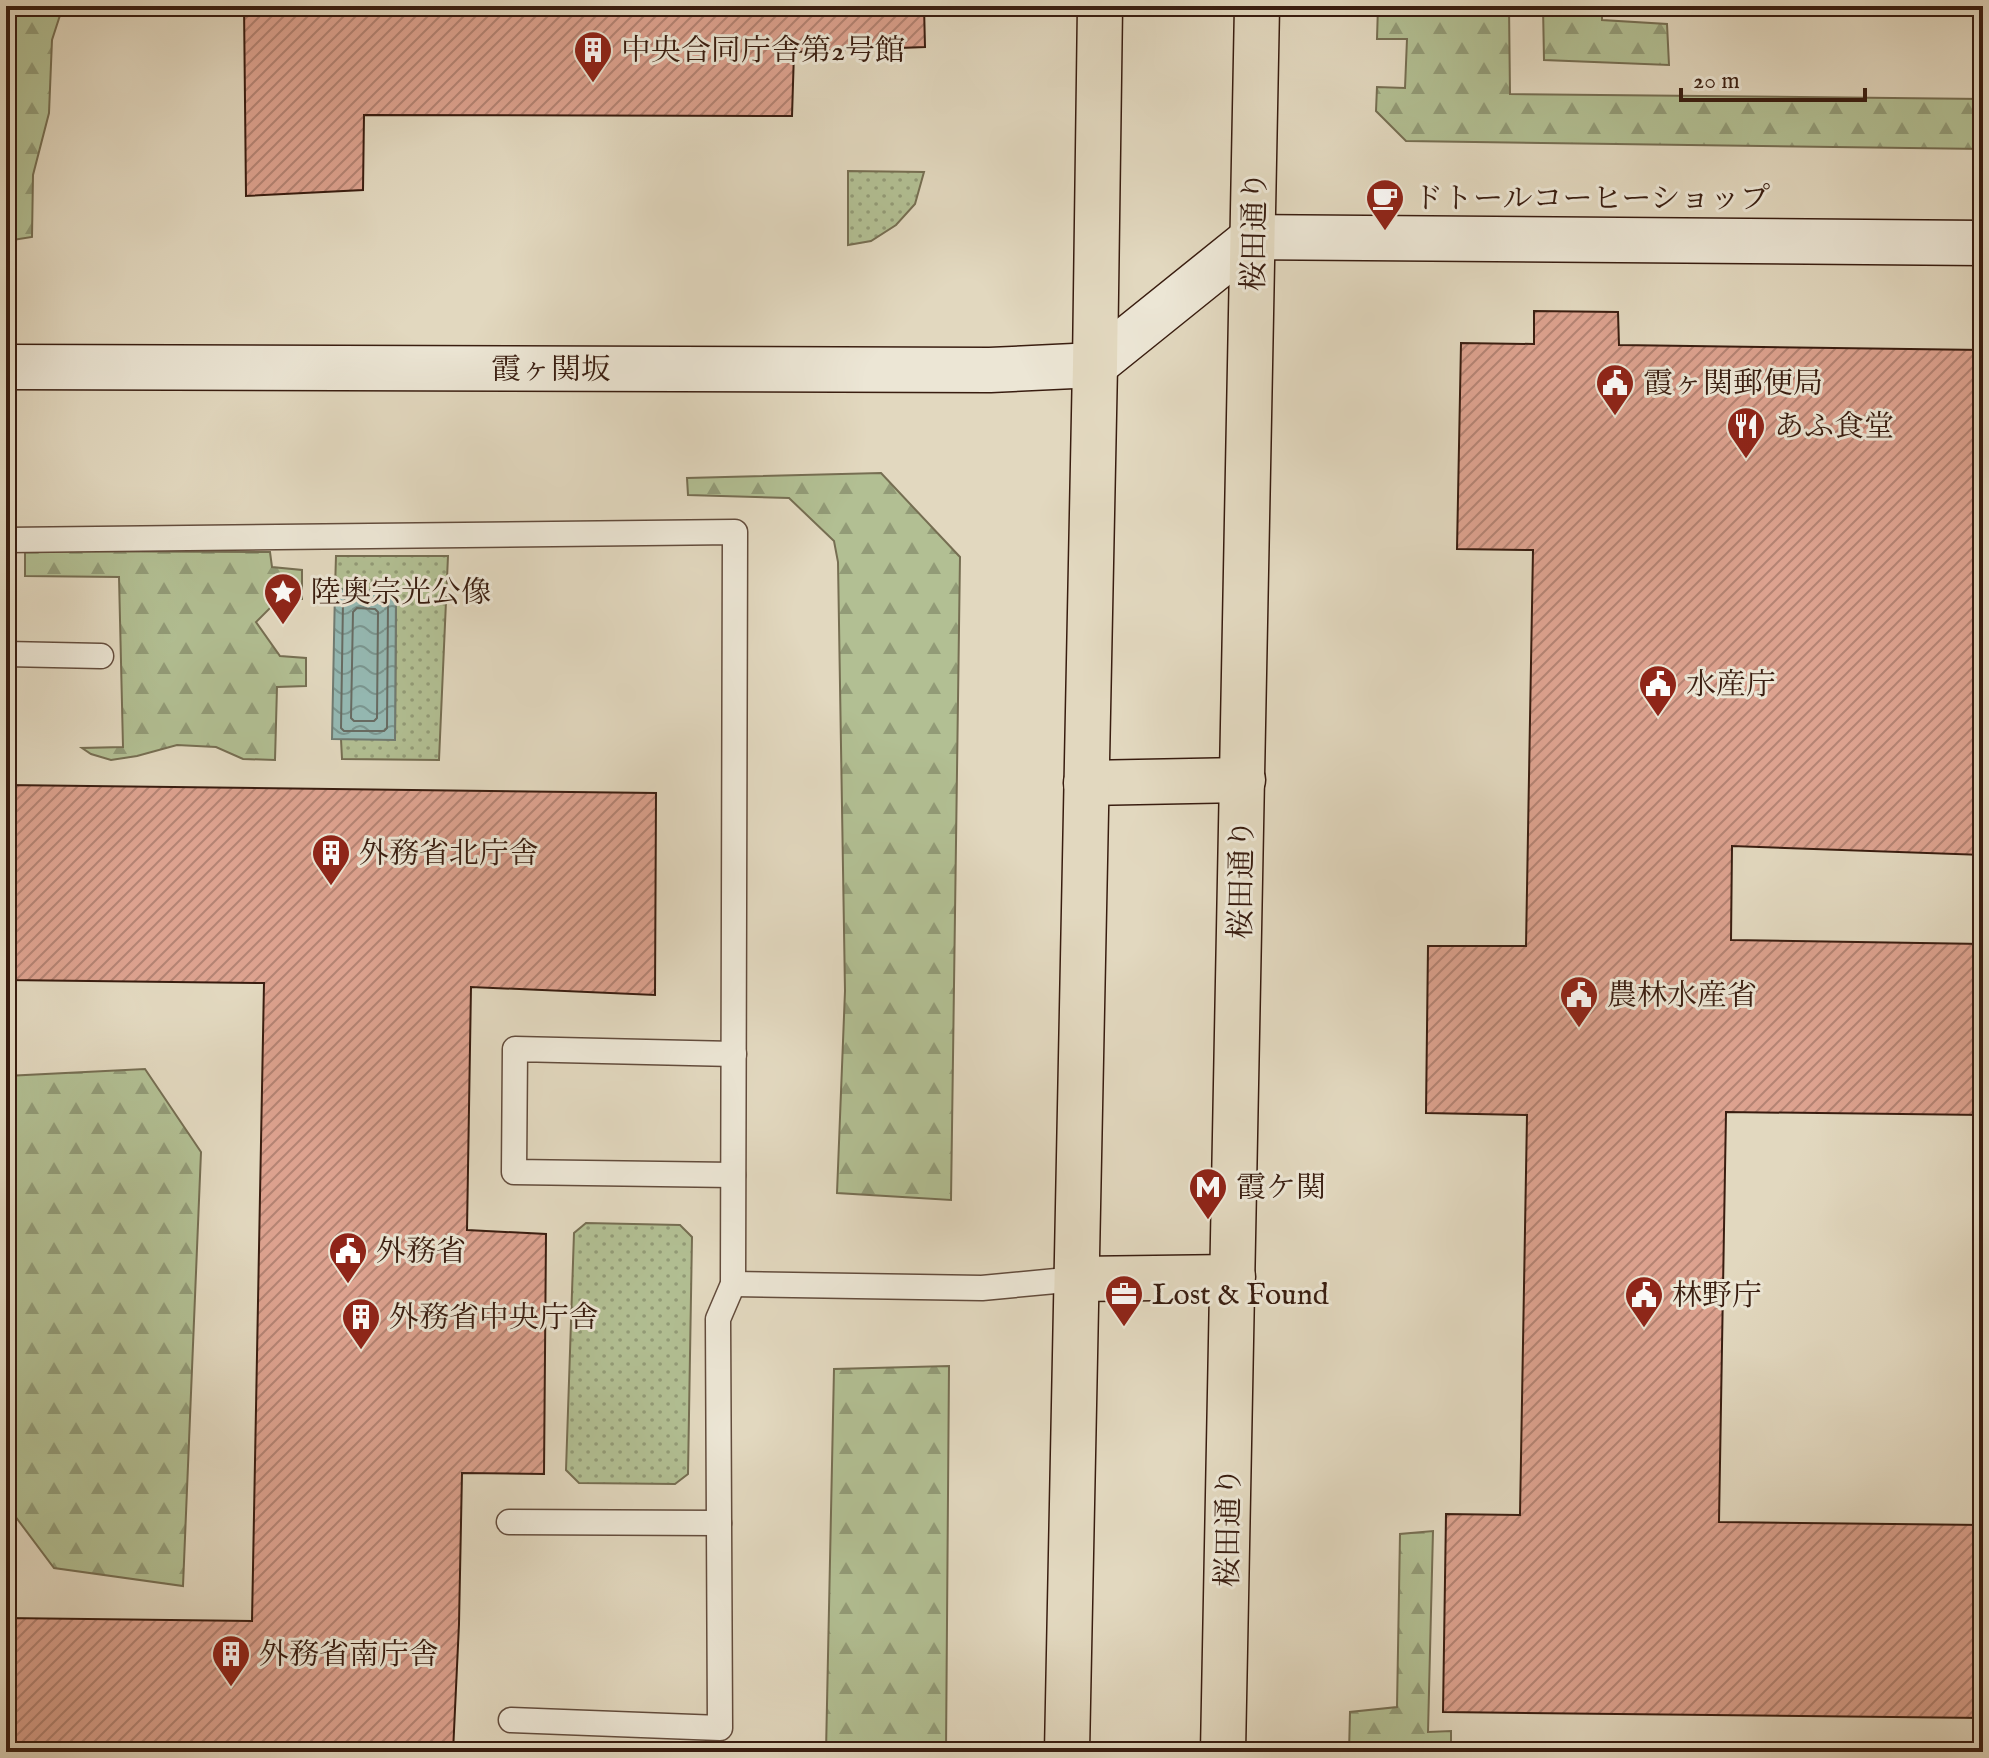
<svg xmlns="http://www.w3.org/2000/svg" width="1989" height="1758" viewBox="0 0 1989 1758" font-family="'IM FELL English','Noto Serif JP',serif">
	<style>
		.grass { fill: url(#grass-dots); stroke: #766e52; stroke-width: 2 }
		.forest { fill: url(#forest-firs); stroke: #766e52; stroke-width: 2 }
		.water { fill: url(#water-waves); stroke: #707b72; stroke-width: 2 }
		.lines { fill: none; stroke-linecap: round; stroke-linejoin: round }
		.shore { stroke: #676b62; stroke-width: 2 }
		.building { fill: url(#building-hatch); stroke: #391d10; stroke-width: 2 }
		.lane-casing { stroke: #634c3c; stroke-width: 27 }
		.secondary-casing { stroke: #391d10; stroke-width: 47 }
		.highway-casing { stroke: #391d10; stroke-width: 47 }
		.lane { stroke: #ece6d5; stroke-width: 24 }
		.secondary { stroke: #ece6d5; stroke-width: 44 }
		.highway { stroke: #e2d8bf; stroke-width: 44 }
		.labels { text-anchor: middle; stroke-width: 6; stroke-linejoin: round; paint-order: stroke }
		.poi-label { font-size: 30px; fill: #391d10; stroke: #ece6d5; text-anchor: start }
		.street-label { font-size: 30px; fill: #391d10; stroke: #ece6d5 }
	</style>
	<defs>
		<pattern id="grass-dots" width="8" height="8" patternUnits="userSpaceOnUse" patternTransform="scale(2)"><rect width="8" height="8" fill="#b2bf93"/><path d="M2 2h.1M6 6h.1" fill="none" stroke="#929b77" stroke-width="1.8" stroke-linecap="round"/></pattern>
		<pattern id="forest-firs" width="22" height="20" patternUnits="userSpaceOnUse" patternTransform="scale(2)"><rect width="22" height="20" fill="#b2bf93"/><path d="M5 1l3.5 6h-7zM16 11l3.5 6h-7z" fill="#929b77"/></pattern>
		<pattern id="water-waves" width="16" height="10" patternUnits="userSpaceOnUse" patternTransform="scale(2)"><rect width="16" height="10" fill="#95b9b3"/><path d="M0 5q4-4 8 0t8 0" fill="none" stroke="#7b9690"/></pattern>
		<pattern id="building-hatch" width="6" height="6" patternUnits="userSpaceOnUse" patternTransform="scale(2)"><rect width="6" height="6" fill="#dda28f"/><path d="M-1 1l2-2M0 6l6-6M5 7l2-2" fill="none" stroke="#b48373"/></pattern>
	</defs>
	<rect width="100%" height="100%" fill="#e2d8bf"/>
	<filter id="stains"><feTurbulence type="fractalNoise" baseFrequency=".0025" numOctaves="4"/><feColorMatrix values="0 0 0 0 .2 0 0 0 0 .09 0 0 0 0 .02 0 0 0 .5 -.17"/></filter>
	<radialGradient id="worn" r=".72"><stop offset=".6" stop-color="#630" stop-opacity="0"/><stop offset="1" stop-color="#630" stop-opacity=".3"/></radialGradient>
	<g class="grass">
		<path d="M 848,171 L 924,172 L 915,204 L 896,225 L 871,241 L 848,245 Z"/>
		<path d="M 336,556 L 448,556 L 439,760 L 342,759 L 341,739 L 395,739 L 396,592 L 335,589 Z"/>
		<path d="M 586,1223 L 680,1225 L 692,1237 L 688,1474 L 675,1484 L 579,1483 L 566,1470 L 574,1233 Z"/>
	</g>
	<g class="forest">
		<path d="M 6,6 L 63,6 L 52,40 L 49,113 L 33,175 L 32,237 L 6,241 Z"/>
		<path d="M 1378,6 L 1509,6 L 1510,94 L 1983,99 L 1983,149 L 1406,141 L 1376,111 L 1377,87 L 1405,88 L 1407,39 L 1377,39 Z"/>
		<path d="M 1543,6 L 1602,6 L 1602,20 L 1667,24 L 1669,65 L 1544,60 Z"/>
		<path d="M 881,473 L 960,557 L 951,1200 L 837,1193 L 845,991 L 838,562 L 834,541 L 789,498 L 688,495 L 687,478 Z"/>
		<path d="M 25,551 L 270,552 L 272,567 L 302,570 L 302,599 L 280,598 L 256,622 L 280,656 L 306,658 L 306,686 L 277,687 L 275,760 L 243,759 L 216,747 L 177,745 L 137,756 L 111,760 L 91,754 L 82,748 L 123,747 L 119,577 L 25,576 Z"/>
		<path d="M 145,1069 L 201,1152 L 183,1586 L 54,1568 L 6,1504 L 6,1076 Z"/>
		<path d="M 949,1366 L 946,1752 L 826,1752 L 834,1369 Z"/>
		<path d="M 1433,1531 L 1428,1732 L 1451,1731 L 1451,1752 L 1349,1752 L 1350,1712 L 1397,1707 L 1400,1534 Z"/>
	</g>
	<path class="water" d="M 335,589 L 396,591 L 395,740 L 332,739 Z"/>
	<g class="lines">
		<g class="shore">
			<path d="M 347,598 L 384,599 L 388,602 L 387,728 L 384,731 L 344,731 L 341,728 L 343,602 Z"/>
			<path d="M 357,608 L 375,609 L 378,612 L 377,718 L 374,721 L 354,721 L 351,718 L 353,612 Z"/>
		</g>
	</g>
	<g class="building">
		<path d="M 244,6 L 924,6 L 925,47 L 794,52 L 792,116 L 364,115 L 363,190 L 246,196 Z"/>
		<path d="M 1534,311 L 1618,312 L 1619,345 L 1983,350 L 1983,855 L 1732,846 L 1731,940 L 1983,944 L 1983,1115 L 1726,1112 L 1719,1522 L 1983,1525 L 1983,1718 L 1443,1712 L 1446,1514 L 1520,1515 L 1527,1115 L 1426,1113 L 1428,946 L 1526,946 L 1533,550 L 1457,549 L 1461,343 L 1534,344 Z"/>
		<path d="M 6,785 L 656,793 L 655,995 L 471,987 L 467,1230 L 546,1234 L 544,1474 L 462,1473 L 459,1624 L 453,1752 L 6,1752 L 6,1618 L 252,1621 L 264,983 L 6,980 Z"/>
	</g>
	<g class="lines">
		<g class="lane-casing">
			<g id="lane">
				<path d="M 6,540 L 735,532 L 733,1284 L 718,1319 L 720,1728 L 511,1720"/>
				<path d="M 6,654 L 101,656"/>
				<path d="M 733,1175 L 514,1172 L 515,1049 L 734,1054"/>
				<path d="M 733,1284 L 982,1288 L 1077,1279"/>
				<path d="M 509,1522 L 719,1523"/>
			</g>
		</g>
		<g class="secondary-casing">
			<path id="secondary" d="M 6,367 L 990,370 L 1095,365 L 1254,237 L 1983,243"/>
		</g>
		<g class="highway-casing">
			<g id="highway">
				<path d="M 1086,783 L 1243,780"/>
				<path d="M 1077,1279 L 1233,1277"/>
				<path d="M 1067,1752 L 1095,365 L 1100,6"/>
				<path d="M 1223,1752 L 1257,6"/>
			</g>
		</g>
		<use href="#lane" class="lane"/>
		<use href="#secondary" class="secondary"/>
		<use href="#highway" class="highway"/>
	</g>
	<defs>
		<g id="building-pin" transform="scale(2)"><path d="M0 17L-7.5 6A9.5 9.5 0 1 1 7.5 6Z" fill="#8f2418" stroke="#ece6d5"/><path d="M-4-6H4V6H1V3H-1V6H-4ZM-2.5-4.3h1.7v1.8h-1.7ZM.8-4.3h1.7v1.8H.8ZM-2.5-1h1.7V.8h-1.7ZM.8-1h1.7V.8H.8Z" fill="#fff"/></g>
		<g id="cafe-pin" transform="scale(2)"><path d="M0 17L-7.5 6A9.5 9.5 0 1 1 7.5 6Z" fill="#8f2418" stroke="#ece6d5"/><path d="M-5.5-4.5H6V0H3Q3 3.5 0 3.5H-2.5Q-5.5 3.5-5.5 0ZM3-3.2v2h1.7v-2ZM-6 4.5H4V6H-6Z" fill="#fff"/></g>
		<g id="civic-pin" transform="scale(2)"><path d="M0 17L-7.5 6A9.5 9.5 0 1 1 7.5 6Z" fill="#8f2418" stroke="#ece6d5"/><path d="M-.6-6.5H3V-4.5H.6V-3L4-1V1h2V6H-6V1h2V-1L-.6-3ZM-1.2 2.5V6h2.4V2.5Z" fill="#fff"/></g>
		<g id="restaurant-pin" transform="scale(2)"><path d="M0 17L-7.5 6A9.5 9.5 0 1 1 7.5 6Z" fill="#8f2418" stroke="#ece6d5"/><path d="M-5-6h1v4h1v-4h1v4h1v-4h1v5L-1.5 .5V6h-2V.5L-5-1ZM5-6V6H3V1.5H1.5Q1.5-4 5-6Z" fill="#fff"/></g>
		<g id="sight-pin" transform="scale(2)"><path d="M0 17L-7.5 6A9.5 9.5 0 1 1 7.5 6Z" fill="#8f2418" stroke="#ece6d5"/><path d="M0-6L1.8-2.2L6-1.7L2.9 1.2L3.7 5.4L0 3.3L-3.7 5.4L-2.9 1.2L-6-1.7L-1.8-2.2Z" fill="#fff"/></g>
		<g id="metro-pin" transform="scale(2)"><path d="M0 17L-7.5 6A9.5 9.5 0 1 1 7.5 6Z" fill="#8f2418" stroke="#ece6d5"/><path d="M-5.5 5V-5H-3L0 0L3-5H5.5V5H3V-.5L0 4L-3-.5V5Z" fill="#fff"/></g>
		<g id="office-pin" transform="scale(2)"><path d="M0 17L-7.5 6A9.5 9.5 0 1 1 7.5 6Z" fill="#8f2418" stroke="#ece6d5"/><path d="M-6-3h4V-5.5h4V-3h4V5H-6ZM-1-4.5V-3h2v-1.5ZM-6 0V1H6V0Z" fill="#fff"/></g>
	</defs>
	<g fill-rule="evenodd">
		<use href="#building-pin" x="593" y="50"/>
		<use href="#cafe-pin" x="1385" y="198"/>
		<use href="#civic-pin" x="1615" y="383"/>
		<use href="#restaurant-pin" x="1746" y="426"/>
		<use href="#sight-pin" x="283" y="592"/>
		<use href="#civic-pin" x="1658" y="684"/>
		<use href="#building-pin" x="331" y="853"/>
		<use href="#civic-pin" x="1579" y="995"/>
		<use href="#metro-pin" x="1208" y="1187"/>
		<use href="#civic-pin" x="348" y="1251"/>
		<use href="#office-pin" x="1124" y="1294"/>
		<use href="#civic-pin" x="1644" y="1295"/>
		<use href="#building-pin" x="361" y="1317"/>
		<use href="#building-pin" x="231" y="1654"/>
	</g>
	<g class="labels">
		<g class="poi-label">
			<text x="621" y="60">中央合同庁舎第2号館</text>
			<text x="1413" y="208">ドトールコーヒーショップ</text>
			<text x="1643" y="393">霞ヶ関郵便局</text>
			<text x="1774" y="436">あふ食堂</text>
			<text x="311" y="602">陸奥宗光公像</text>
			<text x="1686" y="694">水産庁</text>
			<text x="359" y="863">外務省北庁舎</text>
			<text x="1607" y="1005">農林水産省</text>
			<text x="1236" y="1197">霞ケ関</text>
			<text x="376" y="1261">外務省</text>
			<text x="1152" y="1304">Lost &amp; Found</text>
			<text x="1672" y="1305">林野庁</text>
			<text x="389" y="1327">外務省中央庁舎</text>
			<text x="259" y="1664">外務省南庁舎</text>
		</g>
		<g class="street-label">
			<text transform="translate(1254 231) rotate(-89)" y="10">桜田通り</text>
			<text x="551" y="379">霞ヶ関坂</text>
			<text transform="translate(1241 879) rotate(-89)" y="10">桜田通り</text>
			<text transform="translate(1228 1527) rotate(-89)" y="10">桜田通り</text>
		</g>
	</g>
	<rect width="1989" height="1758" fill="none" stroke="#e2d8bf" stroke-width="32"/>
	<rect x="8" y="8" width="1973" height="1742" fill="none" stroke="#391d10" stroke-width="4"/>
	<rect x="16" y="16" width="1957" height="1726" fill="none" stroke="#391d10" stroke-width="2"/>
	<path d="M1681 88v12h184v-12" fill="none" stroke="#391d10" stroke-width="4"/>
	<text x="1693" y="88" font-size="24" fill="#391d10" stroke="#ece6d5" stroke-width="6" paint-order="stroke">20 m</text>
	<rect width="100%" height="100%" filter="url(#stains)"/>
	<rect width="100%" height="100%" fill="url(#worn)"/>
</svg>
